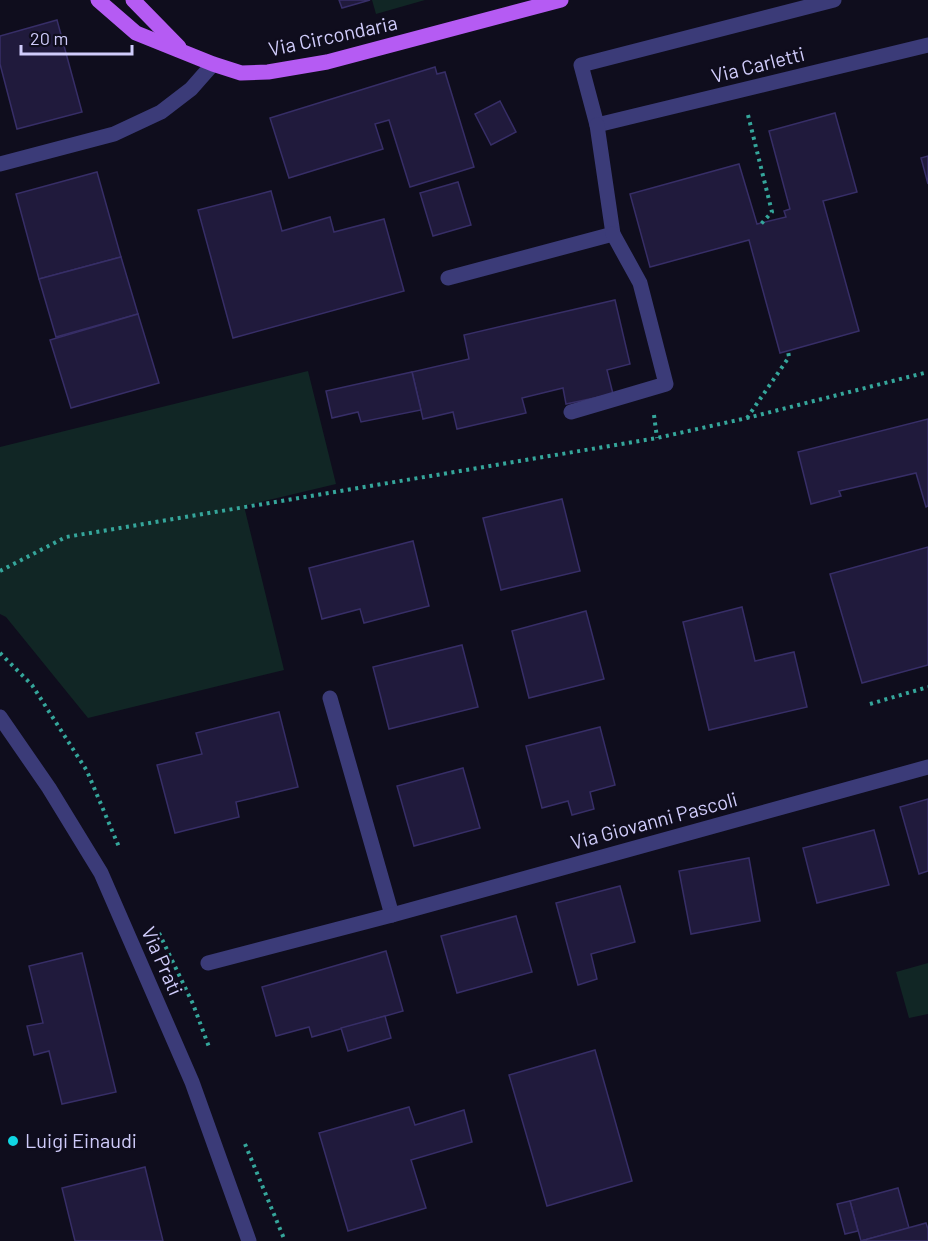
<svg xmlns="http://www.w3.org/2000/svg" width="928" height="1241" viewBox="0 0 928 1241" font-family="Barlow,sans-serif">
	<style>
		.green { fill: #112625 }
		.building { fill: #201a3c; stroke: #372e67; stroke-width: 1.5 }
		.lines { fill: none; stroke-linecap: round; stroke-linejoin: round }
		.path { stroke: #35a69b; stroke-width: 4; stroke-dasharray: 3 4.5; stroke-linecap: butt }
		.minor { stroke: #3b3b78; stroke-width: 15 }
		.major { stroke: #b55bf3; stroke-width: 15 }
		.poi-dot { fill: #10d6e3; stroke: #0f0d1d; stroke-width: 2 }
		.labels { text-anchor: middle; stroke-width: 4.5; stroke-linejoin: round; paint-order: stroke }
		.street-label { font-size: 20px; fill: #d0ccfb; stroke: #0f0d1d }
		.poi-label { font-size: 20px; fill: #d0ccfb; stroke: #0f0d1d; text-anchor: start }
	</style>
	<rect width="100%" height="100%" fill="#0f0d1d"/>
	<g class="green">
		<path d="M 372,0 L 425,0 L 376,14 Z"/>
		<path d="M 308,371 L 336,484 L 244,506 L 284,670 L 88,718 L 6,617 L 0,614 L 0,447 Z"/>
		<path d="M 928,963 L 928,1014 L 909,1018 L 896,972 Z"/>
	</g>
	<g class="building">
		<path d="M 339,0 L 370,0 L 342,8 Z"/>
		<path d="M 57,20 L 82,112 L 17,129 L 0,64 L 0,36 Z"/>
		<path d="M 435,67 L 437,74 L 445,72 L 474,167 L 410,187 L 389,120 L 375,124 L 383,149 L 289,178 L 270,118 Z"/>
		<path d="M 500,101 L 516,132 L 491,145 L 475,114 Z"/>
		<path d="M 835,113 L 857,192 L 823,201 L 859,331 L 780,353 L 749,240 L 650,267 L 630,194 L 739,164 L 757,224 L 786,217 L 784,211 L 790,209 L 769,131 Z"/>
		<path d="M 928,156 L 928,184 L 921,158 Z"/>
		<path d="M 97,172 L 121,257 L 39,279 L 16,194 Z"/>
		<path d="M 458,182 L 471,225 L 433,236 L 420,193 Z"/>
		<path d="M 271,191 L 282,231 L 330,217 L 334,232 L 384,219 L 404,291 L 233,338 L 198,210 Z"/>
		<path d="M 121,257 L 138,314 L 56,337 L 39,279 Z"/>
		<path d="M 615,300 L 630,364 L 607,370 L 613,394 L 566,404 L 563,388 L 522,398 L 526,413 L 457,429 L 453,412 L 423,419 L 412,372 L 469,359 L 464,335 Z"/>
		<path d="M 138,314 L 159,383 L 71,408 L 50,340 Z"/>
		<path d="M 412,372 L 421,410 L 361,422 L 358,412 L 332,418 L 326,391 Z"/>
		<path d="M 928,419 L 928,506 L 926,507 L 916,473 L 839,491 L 841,496 L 811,504 L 798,452 Z"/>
		<path d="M 562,499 L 580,571 L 501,590 L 483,518 Z"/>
		<path d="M 413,541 L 429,606 L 364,623 L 360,609 L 322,619 L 309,568 Z"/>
		<path d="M 928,547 L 928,665 L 862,683 L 830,574 Z"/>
		<path d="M 742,607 L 755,661 L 794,652 L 807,707 L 709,730 L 683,622 Z"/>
		<path d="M 586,611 L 604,679 L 529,698 L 512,631 Z"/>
		<path d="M 462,645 L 478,707 L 389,729 L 373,667 Z"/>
		<path d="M 279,712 L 298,787 L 236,802 L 239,817 L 175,833 L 157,765 L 202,754 L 196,733 Z"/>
		<path d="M 600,727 L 615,785 L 590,792 L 594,809 L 572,815 L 568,801 L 542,808 L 526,746 Z"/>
		<path d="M 463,768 L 480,828 L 414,846 L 397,786 Z"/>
		<path d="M 928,799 L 928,871 L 919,874 L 900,807 Z"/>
		<path d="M 874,830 L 889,885 L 817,903 L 803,848 Z"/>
		<path d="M 749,858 L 760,921 L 691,934 L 679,871 Z"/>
		<path d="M 620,886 L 635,942 L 591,954 L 597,979 L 578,985 L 556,903 Z"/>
		<path d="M 516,916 L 532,972 L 457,993 L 441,936 Z"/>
		<path d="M 386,951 L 403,1011 L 312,1037 L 309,1027 L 276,1036 L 262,987 Z"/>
		<path d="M 82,953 L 116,1092 L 62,1104 L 49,1051 L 34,1055 L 27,1026 L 43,1023 L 29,966 Z"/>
		<path d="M 385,1016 L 391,1038 L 348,1051 L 341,1028 Z"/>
		<path d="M 595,1050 L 632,1181 L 547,1206 L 509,1075 Z"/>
		<path d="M 409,1107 L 415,1125 L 464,1110 L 472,1142 L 411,1160 L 426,1208 L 348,1231 L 319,1133 Z"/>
		<path d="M 145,1167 L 163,1241 L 75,1241 L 62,1188 Z"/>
		<path d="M 898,1188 L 909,1228 L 861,1241 L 850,1201 Z"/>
		<path d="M 850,1201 L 858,1231 L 845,1234 L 837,1204 Z"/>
		<path d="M 926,1223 L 928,1229 L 928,1241 L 861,1241 Z"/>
	</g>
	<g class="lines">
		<g class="path">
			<path d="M 748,115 L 772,212 L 761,224"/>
			<path d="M 654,415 L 657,438"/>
			<path d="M 747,418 L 789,357 L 788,351"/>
			<path d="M 0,571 L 66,537 L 657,438 L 747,418 L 928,372"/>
			<path d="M 0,653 L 32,685 L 87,771 L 119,847"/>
			<path d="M 870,704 L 928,687"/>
			<path d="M 159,933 L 193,1004 L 209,1047"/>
			<path d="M 245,1144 L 285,1241"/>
		</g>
		<g class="minor">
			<path d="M 834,0 L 581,65 L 597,125 L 928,45"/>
			<path d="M 0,164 L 114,134 L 161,112 L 191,89 L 213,64"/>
			<path d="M 448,278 L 613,234 L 597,125"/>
			<path d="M 571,412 L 666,384 L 640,283 L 613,234"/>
			<path d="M 330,698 L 392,915"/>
			<path d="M 0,717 L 49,788 L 101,873 L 192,1082 L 249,1241"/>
			<path d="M 208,963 L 392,915 L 928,767"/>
		</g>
		<g class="major">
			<path d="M 98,0 L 136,33 L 213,64 L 241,73 L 268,72 L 327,62 L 561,0"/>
			<path d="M 133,0 L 179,47"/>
		</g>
	</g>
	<circle class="poi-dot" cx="13" cy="1141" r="6"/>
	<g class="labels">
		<g class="street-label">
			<text transform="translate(333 36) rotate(-12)" y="7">Via Circondaria</text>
			<text transform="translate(758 65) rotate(-14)" y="7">Via Carletti</text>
			<text transform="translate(654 821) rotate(-15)" y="7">Via Giovanni Pascoli</text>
			<text transform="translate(162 961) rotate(66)" y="7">Via Prati</text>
		</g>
		<g class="poi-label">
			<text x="25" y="1148">Luigi Einaudi</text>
		</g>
	</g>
	<path d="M21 45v9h111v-9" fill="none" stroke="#d0ccfb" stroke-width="3"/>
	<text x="30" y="45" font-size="18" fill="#d0ccfb" stroke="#0f0d1d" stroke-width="4.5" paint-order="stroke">20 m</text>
</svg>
